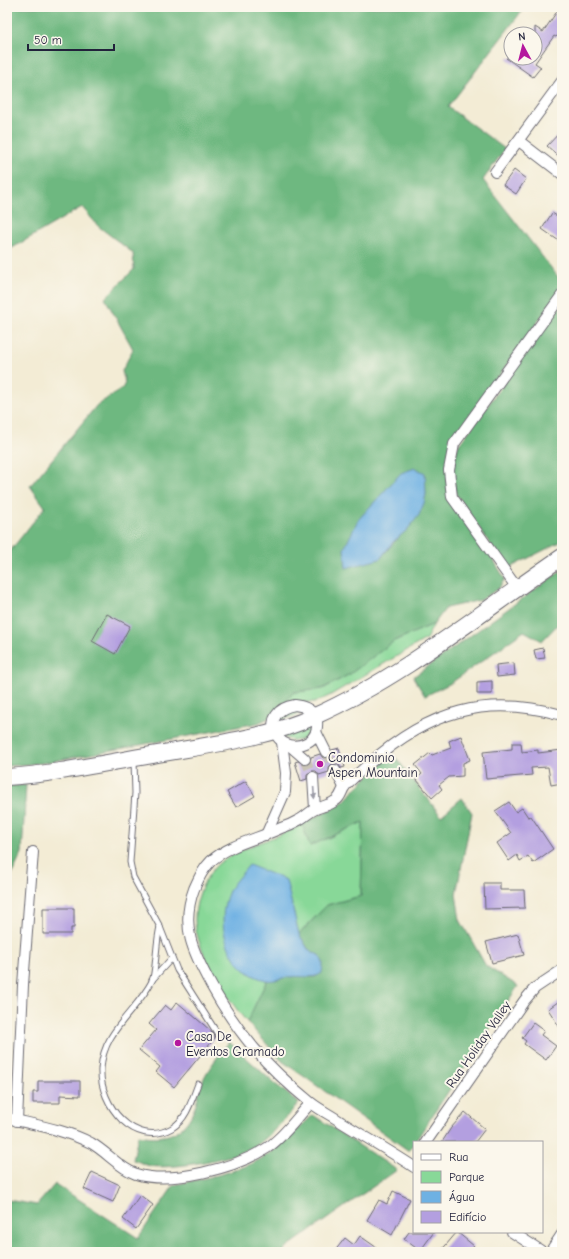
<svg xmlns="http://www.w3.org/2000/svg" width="569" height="1259" viewBox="0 0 569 1259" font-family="'Comic Neue',sans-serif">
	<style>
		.green { fill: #88d898; stroke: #557d6a }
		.forest { fill: #6eb880; stroke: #486d5e; fill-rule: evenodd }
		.water { fill: #6eb1e3; stroke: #486a8f }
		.building { fill: #b39fe0 }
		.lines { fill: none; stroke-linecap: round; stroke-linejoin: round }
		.minor-tunnel { stroke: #c9c4b6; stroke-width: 10; stroke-dasharray: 10 5; stroke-linecap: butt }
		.service-casing { stroke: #6b6971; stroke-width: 7 }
		.minor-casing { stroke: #6b6971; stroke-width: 12 }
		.primary-casing { stroke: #6b6971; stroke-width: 18 }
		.service { stroke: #fff; stroke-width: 5 }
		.minor { stroke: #fff; stroke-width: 10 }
		.primary { stroke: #fff; stroke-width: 16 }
		.oneway { fill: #9c9ca7 }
		.poi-dot { fill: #b5179e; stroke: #fbf7ec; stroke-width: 1.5 }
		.labels { text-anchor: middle; stroke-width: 4; stroke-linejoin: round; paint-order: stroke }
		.poi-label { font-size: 13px; fill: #22223b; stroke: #fbf7ec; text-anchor: start }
		.street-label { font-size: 13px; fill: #22223b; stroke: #fbf7ec }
	</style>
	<rect width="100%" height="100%" fill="#fbf7ec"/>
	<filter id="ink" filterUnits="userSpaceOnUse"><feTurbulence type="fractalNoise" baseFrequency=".025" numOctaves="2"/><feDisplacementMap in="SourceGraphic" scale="8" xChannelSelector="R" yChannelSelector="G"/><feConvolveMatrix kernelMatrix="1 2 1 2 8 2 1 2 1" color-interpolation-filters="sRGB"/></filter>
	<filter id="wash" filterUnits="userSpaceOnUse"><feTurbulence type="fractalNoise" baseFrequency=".012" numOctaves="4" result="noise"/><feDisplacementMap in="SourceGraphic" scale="16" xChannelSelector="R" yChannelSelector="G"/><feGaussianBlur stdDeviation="0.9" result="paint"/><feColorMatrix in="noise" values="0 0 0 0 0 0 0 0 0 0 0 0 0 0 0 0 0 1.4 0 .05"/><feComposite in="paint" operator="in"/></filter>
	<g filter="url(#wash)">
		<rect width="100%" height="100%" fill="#f3ecd5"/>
		<g class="green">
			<path d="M 434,624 L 426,639 L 329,696 C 324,698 319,701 314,702 C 296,704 295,696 277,708 L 294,692 L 323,689 L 350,674 L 394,641 Z"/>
			<path d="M 292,708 L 305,712 L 277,722 L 280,717 Z"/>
			<path d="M 311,725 C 306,742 296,744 282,736 Z"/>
			<path d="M 363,822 L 361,896 L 327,905 L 299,934 L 295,918 L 249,973 L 267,980 L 247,1022 C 228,1000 202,959 196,930 C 193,915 197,898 203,885 C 208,876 213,867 222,861 C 247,844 276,839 302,824 L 310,846 Z"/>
		</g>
		<g class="forest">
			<path d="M 7,7 L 525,7 L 448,107 L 505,149 L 483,180 L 562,282 L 562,288 L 451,443 L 447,483 L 505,579 L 498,589 L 481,600 L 446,608 L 434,624 L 394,641 L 350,674 L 322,689 L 294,692 L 269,718 L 258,723 L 43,763 L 7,766 L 7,620 L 11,614 L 7,610 L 7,555 L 45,507 L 30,486 L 97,405 L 122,389 L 125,383 L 122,371 L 133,349 L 105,298 L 134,269 L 133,253 L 98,226 L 82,207 L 7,251 ZM 426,494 C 418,523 397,536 380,559 Z"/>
			<path d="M 562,304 L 562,541 L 507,569 L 456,494 L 452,470 L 458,446 Z"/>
			<path d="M 562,570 L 562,620 L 542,641 L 524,631 L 451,683 L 425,696 L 413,677 Z"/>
			<path d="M 393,754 L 441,816 L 462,798 L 472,813 L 456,894 L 460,920 L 486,966 L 518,986 L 409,1151 L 282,1061 L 247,1022 L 267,980 L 291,976 L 316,977 L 320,956 L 308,949 L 299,934 L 327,905 L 361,896 L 363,822 L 310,846 L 302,824 L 343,802 L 376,768 Z"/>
			<path d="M 26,785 L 22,853 L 7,885 L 7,786 Z"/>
			<path d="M 229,1042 L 274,1083 L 299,1103 C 286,1117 274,1133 258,1144 C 239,1158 173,1170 150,1166 C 145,1165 139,1161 133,1160 L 138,1135 C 165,1140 185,1135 195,1107 C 198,1098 199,1088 203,1080 C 209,1067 220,1054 229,1042 Z"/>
			<path d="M 313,1115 L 397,1170 L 287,1247 L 283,1252 L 7,1252 L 7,1200 L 37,1205 L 55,1184 L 138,1238 L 174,1185 C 208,1177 245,1172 273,1151 C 287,1140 300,1127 313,1115 Z"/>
		</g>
		<g class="water">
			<path d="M 415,468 L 425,473 L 426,494 L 424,503 L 419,515 L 407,530 L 393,542 L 380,559 L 346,568 L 344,549 L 358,520 L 401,473 Z"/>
			<path d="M 249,865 L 286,880 L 299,934 L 308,949 L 320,956 L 323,963 L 322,973 C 313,980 301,975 290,977 C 283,977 273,982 266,980 C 228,972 214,924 229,891 C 233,882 243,873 249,865 Z"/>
		</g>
		<g id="blocks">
			<g class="building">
				<path d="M 560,7 L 562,7 L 562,38 L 558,35 L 556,37 L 554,36 L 535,63 L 541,67 L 533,77 L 506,58 L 535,58 L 535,27 L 543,32 Z"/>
				<path d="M 562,130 L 562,159 L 547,146 Z"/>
				<path d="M 514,170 L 526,179 L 516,194 L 503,185 Z"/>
				<path d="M 552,213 L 562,219 L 562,243 L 542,229 Z"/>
				<path d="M 107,614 L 130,626 L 115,654 L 92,641 Z"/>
				<path d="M 543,648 L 545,658 L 536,659 L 534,650 Z"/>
				<path d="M 514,663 L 515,675 L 497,677 L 496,665 Z"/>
				<path d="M 492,681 L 492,694 L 477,694 L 477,682 Z"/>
				<path d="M 461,736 L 470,760 L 463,763 L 463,776 L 449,777 L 439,785 L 442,789 L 432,798 L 416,779 L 422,774 L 415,765 L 430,753 L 432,755 L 451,748 L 449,741 Z"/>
				<path d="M 512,743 L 521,743 L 522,752 L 538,750 L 538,753 L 562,750 L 562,783 L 551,785 L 548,767 L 531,768 L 532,775 L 486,779 L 483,752 L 512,749 Z"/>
				<path d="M 339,748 L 345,767 L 341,768 L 338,764 L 332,764 L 329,767 L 329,772 L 319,775 L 316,771 L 312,771 L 307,774 L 307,779 L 301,781 L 295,762 L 298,761 L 307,765 L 310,763 L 311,757 L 320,754 L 323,758 L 329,758 L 332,755 L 332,750 Z"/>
				<path d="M 246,781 L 255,796 L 236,807 L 227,792 Z"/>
				<path d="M 509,802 L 516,812 L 522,808 L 528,817 L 531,816 L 553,849 L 533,863 L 528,856 L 520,861 L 517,855 L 509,861 L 497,843 L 511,833 L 495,811 Z"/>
				<path d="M 484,883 L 500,883 L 500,890 L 524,890 L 525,908 L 485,909 Z"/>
				<path d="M 43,908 L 74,908 L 74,928 L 71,928 L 71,934 L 43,934 Z"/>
				<path d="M 518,934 L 524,955 L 492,963 L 486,942 Z"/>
				<path d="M 562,999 L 562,1031 L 548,1009 Z"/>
				<path d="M 177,1002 L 210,1030 L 215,1038 L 174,1087 L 156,1072 L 160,1067 L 139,1050 L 156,1030 L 149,1024 L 165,1005 L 171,1010 Z"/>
				<path d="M 533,1023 L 544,1031 L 541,1035 L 556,1046 L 546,1060 L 524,1044 L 526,1041 L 522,1038 Z"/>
				<path d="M 38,1081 L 80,1081 L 80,1096 L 60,1095 L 60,1103 L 33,1103 L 33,1092 L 38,1092 Z"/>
				<path d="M 465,1112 L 485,1129 L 475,1142 L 442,1142 L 451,1128 Z"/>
				<path d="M 92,1172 L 120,1185 L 113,1202 L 84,1189 Z"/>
				<path d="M 393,1191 L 410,1199 L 392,1235 L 367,1220 L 379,1200 L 387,1204 Z"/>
				<path d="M 140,1195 L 153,1205 L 136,1229 L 123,1219 Z"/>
				<path d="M 409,1232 L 434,1232 L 420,1251 L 404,1239 Z"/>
				<path d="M 457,1232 L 474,1246 L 469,1252 L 440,1252 Z"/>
				<path d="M 360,1236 L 383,1252 L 334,1252 L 345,1238 L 354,1245 Z"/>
			</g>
		</g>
	</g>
	<g filter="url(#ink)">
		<use href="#blocks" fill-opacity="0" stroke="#6b6971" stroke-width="1"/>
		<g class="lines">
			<g class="minor-tunnel">
				<path d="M 326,752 L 335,770"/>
				<path d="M 305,759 L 313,777"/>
			</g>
			<g class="service-casing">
				<g id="service">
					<path d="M 134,761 L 135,793 L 130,862 L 133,877 L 160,927 C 156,940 156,973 152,981 C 136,1012 103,1031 101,1069 C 99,1105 135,1149 172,1128 C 187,1119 192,1099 198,1084"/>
					<path d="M 160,927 L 177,970 L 219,1036"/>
					<path d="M 152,980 L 171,959"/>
				</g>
			</g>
			<g class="minor-casing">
				<g id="minor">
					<path d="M 519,141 L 562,174"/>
					<path d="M 495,172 L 562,81"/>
					<path d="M 517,588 L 452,497 L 449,470 L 454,444 L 562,295"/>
					<path d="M 295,705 C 304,706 313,710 317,720 C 318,730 315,739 306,743 C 276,757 256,711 295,705 Z"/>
					<path d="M 316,732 L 326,752"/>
					<path d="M 290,746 L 305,759"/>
					<path d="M 335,770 L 344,787"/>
					<path d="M 313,777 L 315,809"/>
					<path d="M 266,835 L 285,792 L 286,773 L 282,742"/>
					<path d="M 7,1118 C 35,1125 66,1130 91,1143 C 107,1152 119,1168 136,1174 C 171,1185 236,1168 267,1148 C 285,1136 296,1118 311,1103"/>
					<path d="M 17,1121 L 23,985 L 33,852"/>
					<path d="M 426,1142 L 524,1001 L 535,988 L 562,970"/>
					<path d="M 414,1167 C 390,1151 365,1137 341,1122 C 331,1115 320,1110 310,1102 C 267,1067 238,1034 211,985 C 193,952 180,926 194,889 C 199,878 203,869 211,861 C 230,844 258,839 281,828 C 287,826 294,823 299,820 C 305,817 310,811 316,809 C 323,806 330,805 335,801 C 342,797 341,790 346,785 C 354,777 362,770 370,763 C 429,711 486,694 562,715"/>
					<path d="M 512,1232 L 543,1252"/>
					<path d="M 550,1252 L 562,1234"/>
				</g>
			</g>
			<g class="primary-casing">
				<path id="primary" d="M 7,777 C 56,774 104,763 152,755 C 207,745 265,739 315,716 C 404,676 481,612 562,557"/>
			</g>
			<use href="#service" class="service"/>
			<use href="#minor" class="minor"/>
			<use href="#primary" class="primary"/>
		</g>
		<defs><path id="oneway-solid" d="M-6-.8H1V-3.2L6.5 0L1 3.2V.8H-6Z"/></defs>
		<use class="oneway" href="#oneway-solid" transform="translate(314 793) rotate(86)"/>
	</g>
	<g class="poi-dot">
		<circle cx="320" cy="764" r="4"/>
		<circle cx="178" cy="1043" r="4"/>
	</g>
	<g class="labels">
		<g class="poi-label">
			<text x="328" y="762">Condominio<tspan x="328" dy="15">Aspen Mountain</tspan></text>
			<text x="186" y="1041">Casa De<tspan x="186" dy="15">Eventos Gramado</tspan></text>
		</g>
		<g class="street-label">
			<text transform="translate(478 1044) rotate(-55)" y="5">Rua Holiday Valley</text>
		</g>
	</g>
	<rect width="569" height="1259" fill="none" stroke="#fbf7ec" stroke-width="24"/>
	<rect x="413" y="1141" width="130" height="92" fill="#fbf7ec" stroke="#a4a2a5"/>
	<rect x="421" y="1154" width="20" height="6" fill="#ffffff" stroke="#a4a2a5"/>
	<text x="449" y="1161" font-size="12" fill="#22223b">Rua</text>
	<rect x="421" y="1171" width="20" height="12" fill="#88d898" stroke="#a4a2a5"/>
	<text x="449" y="1181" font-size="12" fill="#22223b">Parque</text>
	<rect x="421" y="1191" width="20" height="12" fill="#6eb1e3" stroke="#a4a2a5"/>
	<text x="449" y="1201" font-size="12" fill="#22223b">Água</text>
	<rect x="421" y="1211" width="20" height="12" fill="#b39fe0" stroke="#a4a2a5"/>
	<text x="449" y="1221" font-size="12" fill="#22223b">Edifício</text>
	<g transform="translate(523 46) rotate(353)"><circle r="19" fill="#fbf7ec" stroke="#a4a2a5"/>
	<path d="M0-3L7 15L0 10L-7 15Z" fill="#b5179e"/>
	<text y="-6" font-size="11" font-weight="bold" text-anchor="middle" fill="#22223b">N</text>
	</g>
	<path d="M28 44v6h86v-6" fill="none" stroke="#22223b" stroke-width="2"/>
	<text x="34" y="44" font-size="12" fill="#22223b" stroke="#fbf7ec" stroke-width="3" paint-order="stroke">50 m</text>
</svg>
